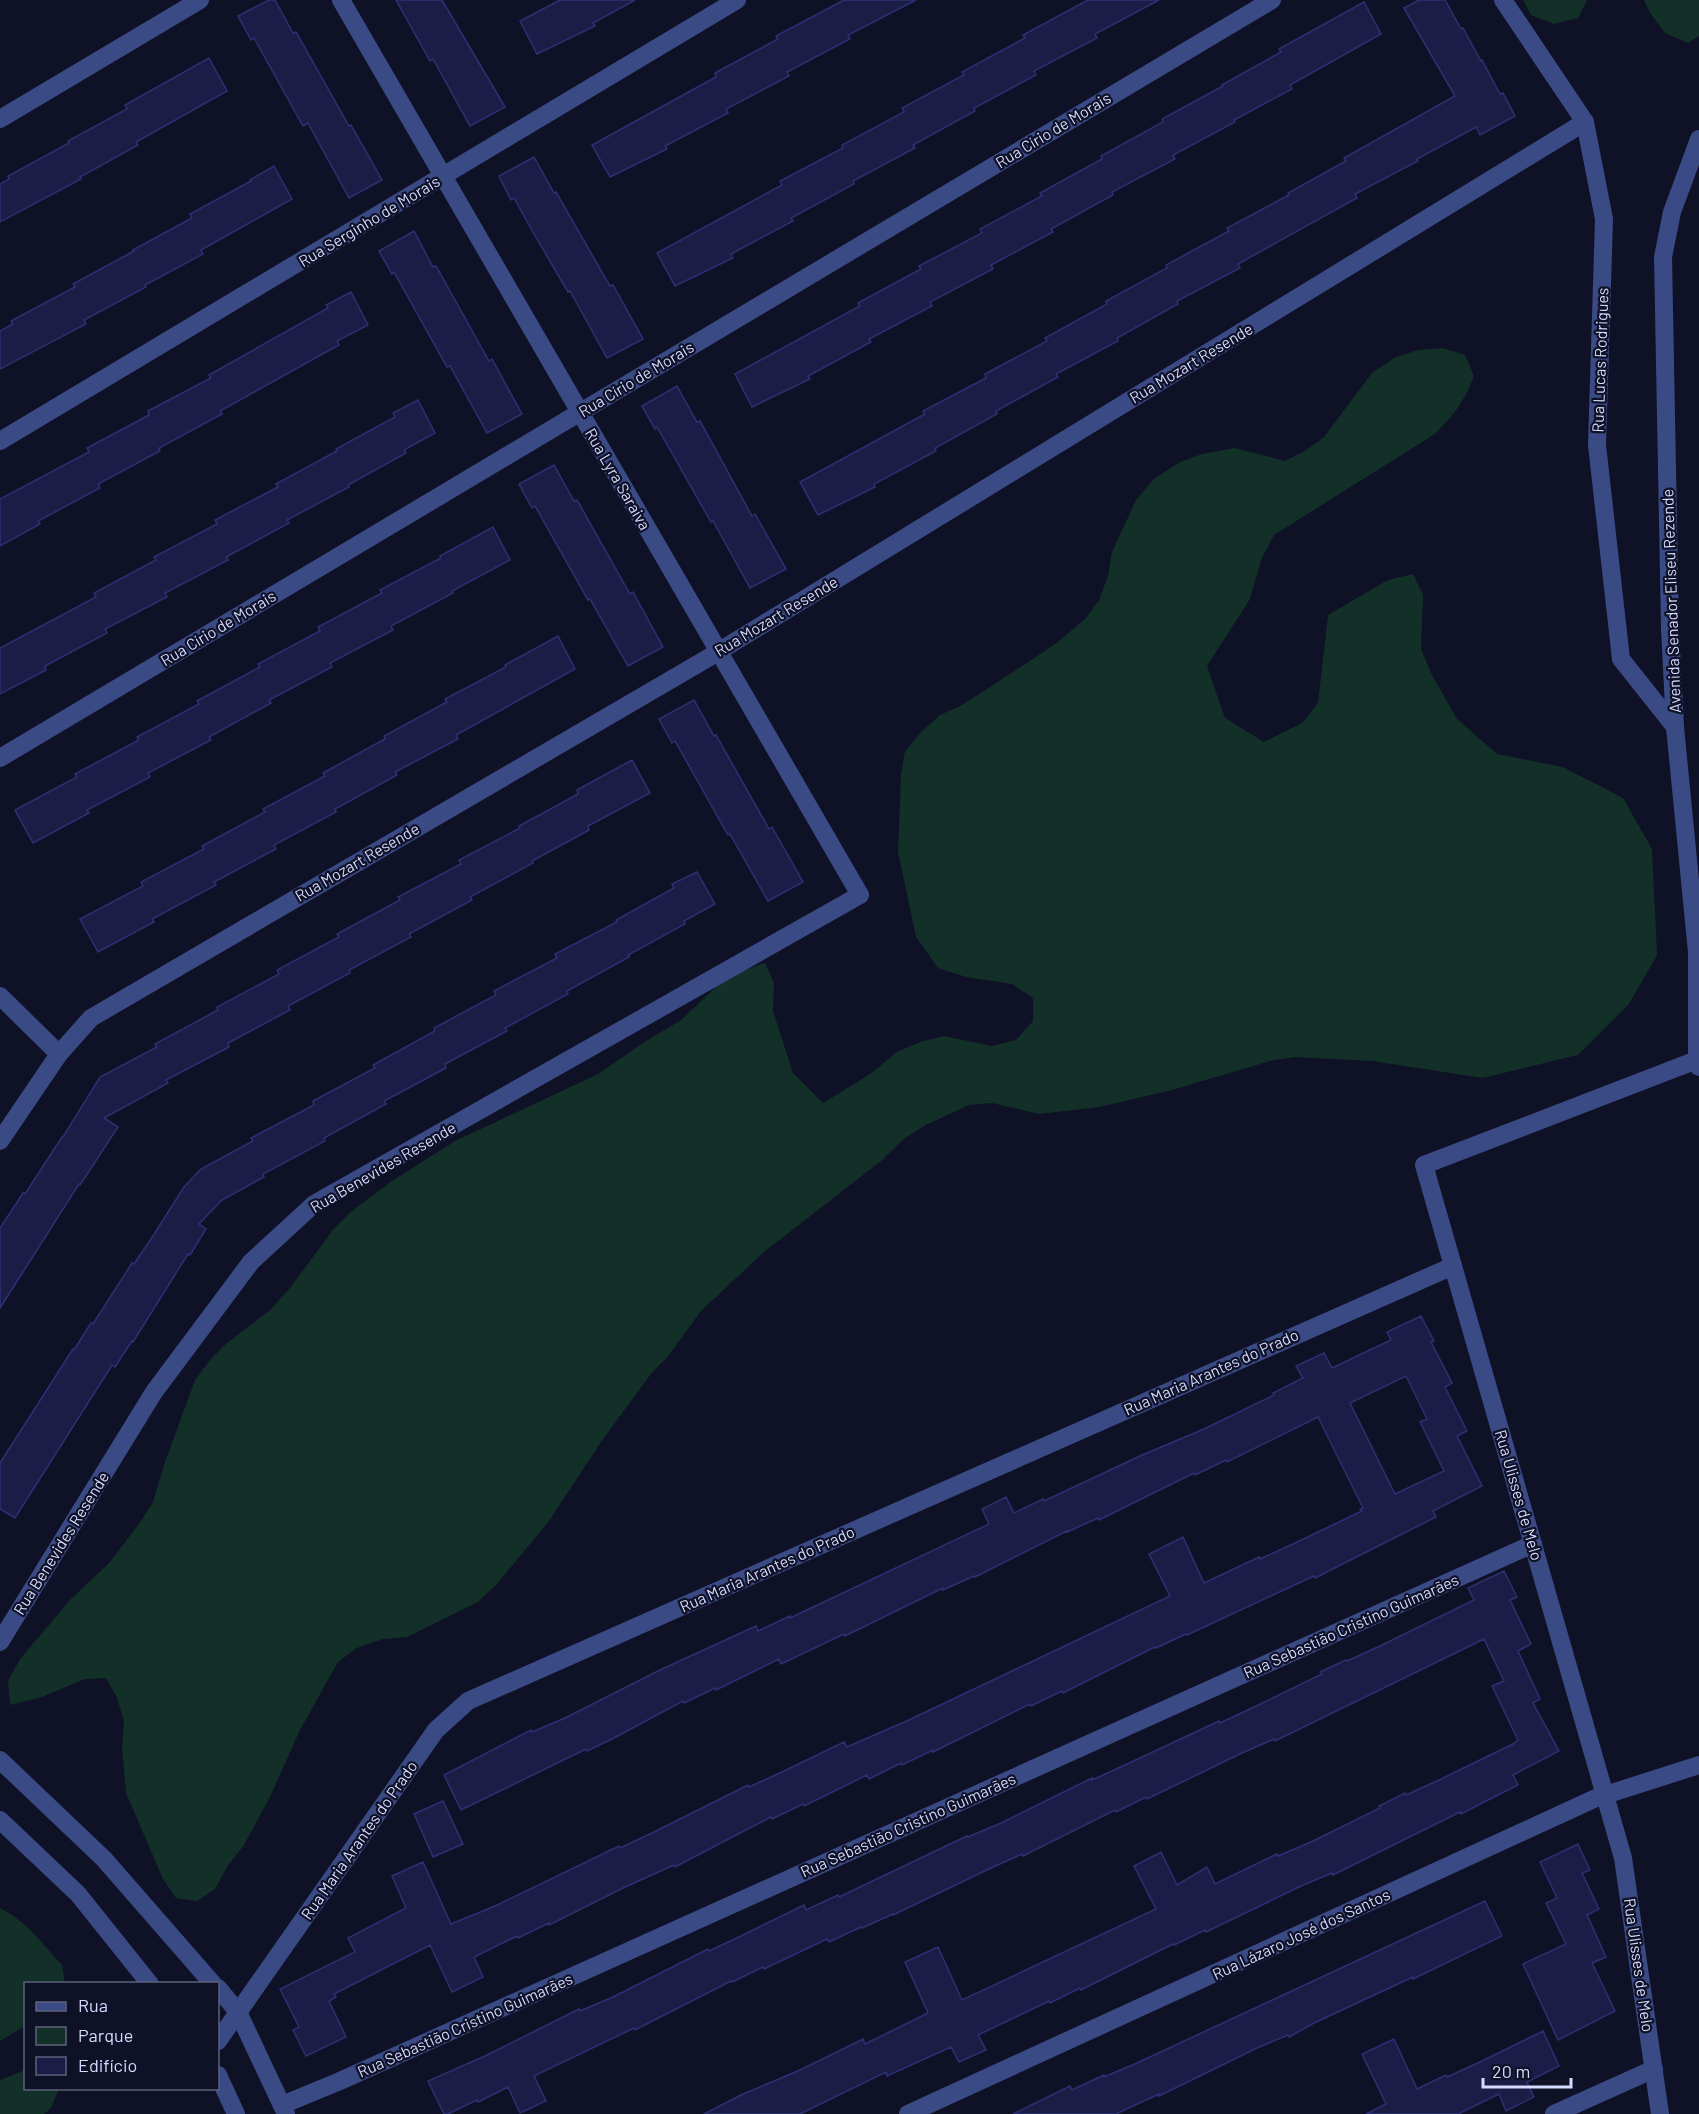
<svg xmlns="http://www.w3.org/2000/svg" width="1699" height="2114" viewBox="0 0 1699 2114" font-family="Barlow,sans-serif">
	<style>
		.green { fill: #123028 }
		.building { fill: #1b1d47; stroke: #2d3173; stroke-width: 1.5; fill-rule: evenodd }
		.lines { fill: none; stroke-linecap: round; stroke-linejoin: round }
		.minor { stroke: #3a4a85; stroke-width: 18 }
		.labels { text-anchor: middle; stroke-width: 4.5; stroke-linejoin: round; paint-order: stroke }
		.street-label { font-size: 16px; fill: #d5daff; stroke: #0f1126 }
	</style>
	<rect width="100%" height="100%" fill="#0f1126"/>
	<g class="green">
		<path d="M 1523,0 L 1587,0 L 1578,18 L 1554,24 L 1531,15 Z"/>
		<path d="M 1644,0 L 1699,0 L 1699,36 L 1688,43 L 1665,33 L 1650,13 Z"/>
		<path d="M 1442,348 L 1465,355 L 1474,376 C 1464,402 1454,415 1435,434 L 1274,535 L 1261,560 L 1250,599 L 1207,666 L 1225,718 L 1264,742 L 1302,723 L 1318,703 L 1328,615 L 1388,580 L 1413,574 L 1423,595 L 1421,649 L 1432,675 L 1457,719 L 1497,754 L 1563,767 L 1623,798 L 1652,849 L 1657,955 L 1629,1004 L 1578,1055 L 1483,1078 L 1372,1061 L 1296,1057 L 1274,1060 L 1172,1090 L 1099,1107 L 1039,1114 L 992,1103 L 969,1105 L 926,1125 L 905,1138 L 881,1161 L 764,1252 L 701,1311 L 669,1355 L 651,1374 L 603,1439 L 549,1521 L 497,1584 L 478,1602 L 407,1637 L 383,1639 L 357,1648 L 338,1662 L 300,1730 L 270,1797 L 244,1845 L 227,1867 L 215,1889 L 197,1901 L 176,1898 L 163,1879 L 126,1793 L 122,1747 L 124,1721 L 117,1698 L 106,1678 L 85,1679 L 42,1697 L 10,1705 L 8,1681 L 20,1659 L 70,1600 L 109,1563 L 139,1524 L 153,1502 L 165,1462 L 195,1380 L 210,1360 L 227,1343 L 270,1310 L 290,1288 L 332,1231 L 352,1211 L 392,1181 L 455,1141 L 598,1074 L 643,1043 L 681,1020 L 720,983 L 742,971 L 765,963 L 774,983 L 773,1011 L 793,1073 L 823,1103 L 870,1074 L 897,1052 L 920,1042 L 944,1036 L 992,1046 L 1016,1040 L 1033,1021 L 1033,998 L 1012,984 L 966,977 L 938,968 L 916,937 L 898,852 L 901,775 L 905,751 L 922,731 L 940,715 L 962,705 L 1033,659 L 1058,642 L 1085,619 L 1099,600 L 1108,576 L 1112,552 L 1136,500 L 1155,478 L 1180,462 L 1202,454 L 1235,448 L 1285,461 L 1305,451 L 1324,437 L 1372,373 L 1396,357 L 1418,350 Z"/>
		<path d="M 0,1908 L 17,1918 L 35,1935 L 62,1965 L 65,1983 L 26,1984 L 25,2026 L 0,2041 Z"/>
		<path d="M 25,2070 L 26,2088 L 59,2089 L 51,2108 L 44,2114 L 0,2114 L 0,2080 Z"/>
	</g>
	<g class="building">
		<path d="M 269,0 L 275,0 L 293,33 L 296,32 L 349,126 L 351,125 L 382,180 L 349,198 L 308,123 L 303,126 L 254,38 L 251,40 L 238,16 Z"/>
		<path d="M 396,0 L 442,0 L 505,107 L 470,126 L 433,59 L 430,61 Z"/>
		<path d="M 560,0 L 635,0 L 593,23 L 595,26 L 537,54 L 520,21 Z"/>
		<path d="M 844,0 L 916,0 L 848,35 L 850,39 L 787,72 L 789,76 L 726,109 L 728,113 L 665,146 L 667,149 L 610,177 L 592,145 L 716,77 L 715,73 L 778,39 L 776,36 Z"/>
		<path d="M 1088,0 L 1159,0 L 1095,34 L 1097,38 L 1034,71 L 1036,75 L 974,108 L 975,111 L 913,145 L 915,148 L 853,181 L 854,184 L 791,218 L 793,221 L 731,254 L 733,258 L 675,286 L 657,253 L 782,185 L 780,181 L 843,148 L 842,145 L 904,112 L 902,108 L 964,75 L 962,72 L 1025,38 L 1023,35 Z"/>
		<path d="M 1419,0 L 1445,0 L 1461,29 L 1463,28 L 1481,61 L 1482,60 L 1500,94 L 1503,93 L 1515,116 L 1480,135 L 1476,127 L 1417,159 L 1418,161 L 1355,194 L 1357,198 L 1238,264 L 1240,268 L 1177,301 L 1178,304 L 1117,338 L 1118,341 L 1056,374 L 1058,377 L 996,411 L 997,414 L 935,448 L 936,451 L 874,484 L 875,487 L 818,515 L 800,482 L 925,414 L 923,411 L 986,378 L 985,374 L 1047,341 L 1045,338 L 1107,304 L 1106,301 L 1167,268 L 1166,265 L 1229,231 L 1227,228 L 1289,195 L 1288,193 L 1346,161 L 1344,158 L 1455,96 L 1404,8 Z"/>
		<path d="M 1364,2 L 1381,34 L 1290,85 L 1292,89 L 1234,120 L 1235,122 L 1173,155 L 1175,159 L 1112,192 L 1113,195 L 1051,229 L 1053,232 L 991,265 L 993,269 L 930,302 L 932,306 L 869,339 L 871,342 L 808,376 L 810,379 L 752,407 L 735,374 L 860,306 L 858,303 L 921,269 L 919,266 L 982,233 L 980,229 L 1042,196 L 1040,193 L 1102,159 L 1101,156 L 1163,122 L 1162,119 L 1223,86 L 1222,85 L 1281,52 L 1279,49 Z"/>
		<path d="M 209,58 L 227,91 L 136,142 L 138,145 L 80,177 L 81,179 L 0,222 L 0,184 L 9,179 L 8,176 L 69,143 L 68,141 L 127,109 L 125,105 Z"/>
		<path d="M 534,157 L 554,193 L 556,192 L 610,286 L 613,285 L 643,339 L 607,358 L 570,291 L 568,292 L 534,234 L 514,198 L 511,200 L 499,176 Z"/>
		<path d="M 274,166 L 292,199 L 201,250 L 203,254 L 145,285 L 146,287 L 84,320 L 86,324 L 0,369 L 0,331 L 13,324 L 11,321 L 75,287 L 73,284 L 134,251 L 133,250 L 192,218 L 190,214 L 251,181 L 250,180 Z"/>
		<path d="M 414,231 L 433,267 L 436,266 L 489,361 L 492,359 L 522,414 L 487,433 L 450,366 L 447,367 L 394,272 L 392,274 L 379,251 Z"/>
		<path d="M 351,292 L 368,325 L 337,341 L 339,345 L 220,411 L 222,414 L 159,448 L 160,451 L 98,484 L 100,488 L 38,521 L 40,524 L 0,546 L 0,499 L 89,452 L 87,448 L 149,415 L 148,411 L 211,378 L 209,375 L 328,308 L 326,305 Z"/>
		<path d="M 677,386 L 697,422 L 700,421 L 752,516 L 755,514 L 786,569 L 750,588 L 713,521 L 711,522 L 657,427 L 655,429 L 642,406 Z"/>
		<path d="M 418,400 L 435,433 L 404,450 L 406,453 L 348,485 L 349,487 L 287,520 L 289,523 L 226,557 L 228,560 L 165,593 L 167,597 L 105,629 L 107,633 L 45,666 L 46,670 L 0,694 L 0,648 L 96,597 L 94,593 L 156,560 L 154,557 L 217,524 L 215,520 L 278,487 L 276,484 L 337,451 L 336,449 L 395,417 L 393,413 Z"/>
		<path d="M 554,465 L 574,501 L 577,500 L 630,594 L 633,592 L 663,647 L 628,666 L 590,599 L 588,600 L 535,506 L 532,508 L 519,484 Z"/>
		<path d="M 493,527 L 510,560 L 452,591 L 453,593 L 391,626 L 393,630 L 330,663 L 332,667 L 269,700 L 271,703 L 209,737 L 211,740 L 148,773 L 150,777 L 87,810 L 89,813 L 33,843 L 15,810 L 77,777 L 75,774 L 139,740 L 137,737 L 199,704 L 197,701 L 260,667 L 258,664 L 320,631 L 318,627 L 382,593 L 380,590 L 441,558 L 440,556 Z"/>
		<path d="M 558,636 L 575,669 L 456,735 L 458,739 L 395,772 L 397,775 L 335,809 L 336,812 L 274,845 L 276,849 L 214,882 L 216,885 L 152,919 L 154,922 L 98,952 L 80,919 L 143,886 L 141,882 L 204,849 L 202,846 L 265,812 L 263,809 L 325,776 L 323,773 L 385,739 L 384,736 L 447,702 L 445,699 L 506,667 L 505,665 Z"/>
		<path d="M 694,700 L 714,736 L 716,735 L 769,829 L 772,827 L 803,882 L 768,901 L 730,834 L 728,835 L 675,741 L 672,743 L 659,719 Z"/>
		<path d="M 632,760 L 650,793 L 588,826 L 589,830 L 532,861 L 533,863 L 470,897 L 472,900 L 409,934 L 411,937 L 349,970 L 350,973 L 288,1006 L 290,1010 L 228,1043 L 229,1047 L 166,1080 L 168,1083 L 104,1118 L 118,1127 L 80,1185 L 79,1184 L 0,1308 L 0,1228 L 23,1193 L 25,1194 L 62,1137 L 63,1137 L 100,1077 L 157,1047 L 155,1044 L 218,1010 L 217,1007 L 279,974 L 277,970 L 339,937 L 337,934 L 400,900 L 398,897 L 461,864 L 459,860 L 520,828 L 519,826 L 578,794 L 577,790 Z"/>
		<path d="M 697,872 L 715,904 L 684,921 L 685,924 L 628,955 L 629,957 L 567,991 L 568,994 L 505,1028 L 507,1031 L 445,1064 L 446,1068 L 384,1101 L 386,1104 L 324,1138 L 325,1141 L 263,1174 L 264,1177 L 222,1200 L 199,1224 L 206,1229 L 190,1255 L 188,1254 L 133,1342 L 132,1341 L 115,1367 L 112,1365 L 15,1518 L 0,1509 L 0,1463 L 73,1349 L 74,1350 L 91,1323 L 93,1324 L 132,1263 L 134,1264 L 153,1236 L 184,1187 L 201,1169 L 253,1141 L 251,1138 L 314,1105 L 313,1101 L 375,1068 L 373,1065 L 435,1031 L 434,1028 L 496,995 L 494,991 L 557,958 L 555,954 L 617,922 L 616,920 L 674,888 L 672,884 Z"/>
		<path d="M 1421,1316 L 1434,1341 L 1431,1342 L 1452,1383 L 1445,1387 L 1467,1431 L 1457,1436 L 1482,1486 L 1433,1511 L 1436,1517 L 1315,1578 L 1314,1576 L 1187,1635 L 1186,1634 L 1156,1648 L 1155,1647 L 1063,1693 L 1062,1691 L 1031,1706 L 1030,1704 L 933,1752 L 933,1750 L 902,1765 L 901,1763 L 869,1779 L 867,1775 L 804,1806 L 803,1804 L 772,1819 L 771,1817 L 675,1867 L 674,1865 L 623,1888 L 549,1925 L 549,1923 L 518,1938 L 517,1936 L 474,1957 L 483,1977 L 452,1992 L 430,1945 L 334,1994 L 336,1997 L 329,2001 L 346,2037 L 306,2056 L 293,2030 L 299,2027 L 280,1989 L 355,1952 L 348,1938 L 406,1908 L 392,1876 L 423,1862 L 451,1924 L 495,1906 L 619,1846 L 620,1848 L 652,1833 L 748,1785 L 749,1787 L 782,1772 L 844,1742 L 847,1747 L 911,1719 L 1170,1596 L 1149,1554 L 1183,1537 L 1204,1583 L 1259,1557 L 1260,1559 L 1293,1544 L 1362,1511 L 1360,1509 L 1363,1508 L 1318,1417 L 1227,1462 L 1226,1460 L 1195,1475 L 1194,1473 L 1099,1520 L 1098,1518 L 1067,1532 L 1067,1531 L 975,1577 L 974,1576 L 943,1590 L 943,1588 L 845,1636 L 844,1634 L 781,1664 L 779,1659 L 716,1690 L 715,1688 L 684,1703 L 683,1701 L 612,1739 L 587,1751 L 586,1749 L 461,1810 L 444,1775 L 531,1730 L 532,1732 L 565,1718 L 660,1670 L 756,1626 L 758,1631 L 790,1616 L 790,1618 L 989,1524 L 982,1509 L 1006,1497 L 1014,1513 L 1043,1499 L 1044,1501 L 1140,1456 L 1204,1429 L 1274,1395 L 1273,1393 L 1303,1378 L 1296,1366 L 1324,1353 L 1332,1368 L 1391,1340 L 1387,1332 ZM 1406,1376 L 1427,1419 L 1420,1422 L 1444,1471 L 1395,1494 L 1350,1403 Z"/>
		<path d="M 1504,1571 L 1517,1597 L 1510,1600 L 1531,1644 L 1518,1651 L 1540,1699 L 1533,1703 L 1559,1751 L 1513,1775 L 1518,1785 L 1486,1801 L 1461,1814 L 1460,1812 L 1333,1875 L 1332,1873 L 1301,1886 L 1206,1932 L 1205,1930 L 1174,1945 L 1173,1944 L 1081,1990 L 1080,1988 L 1050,2003 L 1049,2001 L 978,2035 L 986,2050 L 959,2062 L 951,2047 L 887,2076 L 886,2072 L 800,2114 L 704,2114 L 741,2095 L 800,2070 L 863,2039 L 865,2044 L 928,2013 L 905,1962 L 938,1947 L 962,2000 L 1156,1909 L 1134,1866 L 1161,1852 L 1177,1885 L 1207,1867 L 1215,1884 L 1277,1854 L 1278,1856 L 1311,1842 L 1380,1808 L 1379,1806 L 1405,1793 L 1406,1795 L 1439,1780 L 1513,1744 L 1518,1740 L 1492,1686 L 1504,1681 L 1484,1639 L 1275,1741 L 1274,1739 L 1242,1753 L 1147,1799 L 1146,1797 L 1116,1812 L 1115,1810 L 1023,1856 L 1022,1854 L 991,1868 L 893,1915 L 893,1914 L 862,1928 L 861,1927 L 829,1942 L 827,1939 L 764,1969 L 763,1967 L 732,1982 L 731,1981 L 635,2030 L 634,2028 L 534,2076 L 546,2101 L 520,2113 L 508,2087 L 478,2102 L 477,2100 L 448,2114 L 444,2114 L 428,2081 L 487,2055 L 579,2009 L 580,2011 L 613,1997 L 708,1949 L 709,1951 L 741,1936 L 804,1905 L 806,1910 L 838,1895 L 839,1897 L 967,1836 L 968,1837 L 1001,1823 L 1092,1778 L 1092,1780 L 1125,1765 L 1219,1721 L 1220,1723 L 1252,1708 L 1322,1674 L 1320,1672 L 1346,1660 L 1347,1661 L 1380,1646 L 1474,1600 L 1468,1588 Z"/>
		<path d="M 443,1801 L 463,1844 L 433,1857 L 414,1814 Z"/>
		<path d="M 1578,1844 L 1590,1870 L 1582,1873 L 1599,1909 L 1587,1915 L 1606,1957 L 1592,1963 L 1615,2011 L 1558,2040 L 1523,1964 L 1566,1944 L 1546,1903 L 1557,1898 L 1540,1862 Z"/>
		<path d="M 1485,1901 L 1502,1936 L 1413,1979 L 1413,1977 L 1314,2023 L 1289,2037 L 1288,2035 L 1257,2048 L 1159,2096 L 1159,2094 L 1116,2114 L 1013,2114 L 1070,2086 L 1072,2090 L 1104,2075 L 1104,2077 L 1137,2063 Z"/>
		<path d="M 1543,2031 L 1559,2066 L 1527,2082 L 1534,2097 L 1506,2111 L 1499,2094 L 1458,2114 L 1366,2114 L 1386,2104 L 1362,2054 L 1394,2039 L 1417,2089 L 1446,2075 L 1447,2077 L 1480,2062 Z"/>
	</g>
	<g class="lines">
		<g class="minor">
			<path d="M 1503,0 L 1585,122 L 1604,219 L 1597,445 L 1621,659 L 1675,727"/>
			<path d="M 0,119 L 200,0"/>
			<path d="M 1699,139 L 1672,212 L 1663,257 L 1670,628 L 1675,727 L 1697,952 L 1697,1060 L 1699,1067"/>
			<path d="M 0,441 L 737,0"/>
			<path d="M 0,758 L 1272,0"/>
			<path d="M 0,996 L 59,1054"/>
			<path d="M 0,1141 L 59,1054 L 91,1018 L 708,658 L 1585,122"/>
			<path d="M 0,1642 L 154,1392 L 251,1262 L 314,1204 L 860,895 L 341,0"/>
			<path d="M 0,1760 L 104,1859 L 213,1984"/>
			<path d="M 0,1820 L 78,1894 L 150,1984"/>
			<path d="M 218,1988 L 238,2012 L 286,2114"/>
			<path d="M 218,2041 L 436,1730 L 468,1701 L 1453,1266"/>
			<path d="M 218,2075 L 236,2114"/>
			<path d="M 282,2105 L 340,2081 L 1533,1544"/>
			<path d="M 908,2114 L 1596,1798 L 1699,1765"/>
			<path d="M 1554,2114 L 1654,2069"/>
			<path d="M 1660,2114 L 1623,1858 L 1424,1165 L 1697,1060"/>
		</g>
	</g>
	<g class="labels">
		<g class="street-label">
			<text transform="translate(1053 130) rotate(-31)" y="6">Rua Círio de Morais</text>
			<text transform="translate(369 221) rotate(-31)" y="6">Rua Serginho de Morais</text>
			<text transform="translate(1600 360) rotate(-88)" y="6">Rua Lucas Rodrigues</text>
			<text transform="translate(1191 363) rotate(-31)" y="6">Rua Mozart Resende</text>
			<text transform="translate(636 379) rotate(-31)" y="6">Rua Círio de Morais</text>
			<text transform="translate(618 479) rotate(60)" y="6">Rua Lyra Saraiva</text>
			<text transform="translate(1671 601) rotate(-92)" y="6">Avenida Senador Eliseu Rezende</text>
			<text transform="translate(776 616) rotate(-31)" y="6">Rua Mozart Resende</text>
			<text transform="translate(218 628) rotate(-31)" y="6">Rua Círio de Morais</text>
			<text transform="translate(357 862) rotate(-30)" y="6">Rua Mozart Resende</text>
			<text transform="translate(383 1167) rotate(-30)" y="6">Rua Benevides Resende</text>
			<text transform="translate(1211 1372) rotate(-24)" y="6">Rua Maria Arantes do Prado</text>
			<text transform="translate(1519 1495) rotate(74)" y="6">Rua Ulisses de Melo</text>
			<text transform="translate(61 1543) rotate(-58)" y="6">Rua Benevides Resende</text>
			<text transform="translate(767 1569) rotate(-24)" y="6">Rua Maria Arantes do Prado</text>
			<text transform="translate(1351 1626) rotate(-24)" y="6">Rua Sebastião Cristino Guimarães</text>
			<text transform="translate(908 1825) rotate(-24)" y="6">Rua Sebastião Cristino Guimarães</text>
			<text transform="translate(359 1840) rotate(-55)" y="6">Rua Maria Arantes do Prado</text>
			<text transform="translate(1301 1934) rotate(-25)" y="6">Rua Lázaro José dos Santos</text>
			<text transform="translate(1639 1965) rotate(82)" y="6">Rua Ulisses de Melo</text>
			<text transform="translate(465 2025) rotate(-24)" y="6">Rua Sebastião Cristino Guimarães</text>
		</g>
	</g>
	<rect x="24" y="1982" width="195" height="108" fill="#0f1126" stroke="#5e617d" stroke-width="1.5"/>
	<rect x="36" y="2002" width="30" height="9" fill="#3a4a85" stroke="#5e617d" stroke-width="1.5"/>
	<text x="78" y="2012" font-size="18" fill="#d5daff">Rua</text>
	<rect x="36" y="2027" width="30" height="18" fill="#123028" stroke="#5e617d" stroke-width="1.5"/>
	<text x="78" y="2042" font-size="18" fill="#d5daff">Parque</text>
	<rect x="36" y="2057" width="30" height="18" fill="#1b1d47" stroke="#5e617d" stroke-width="1.5"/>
	<text x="78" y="2072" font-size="18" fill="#d5daff">Edifício</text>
	<path d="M1483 2078v9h88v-9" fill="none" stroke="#d5daff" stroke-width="3"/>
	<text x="1492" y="2078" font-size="18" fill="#d5daff" stroke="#0f1126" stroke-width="4.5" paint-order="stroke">20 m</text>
</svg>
